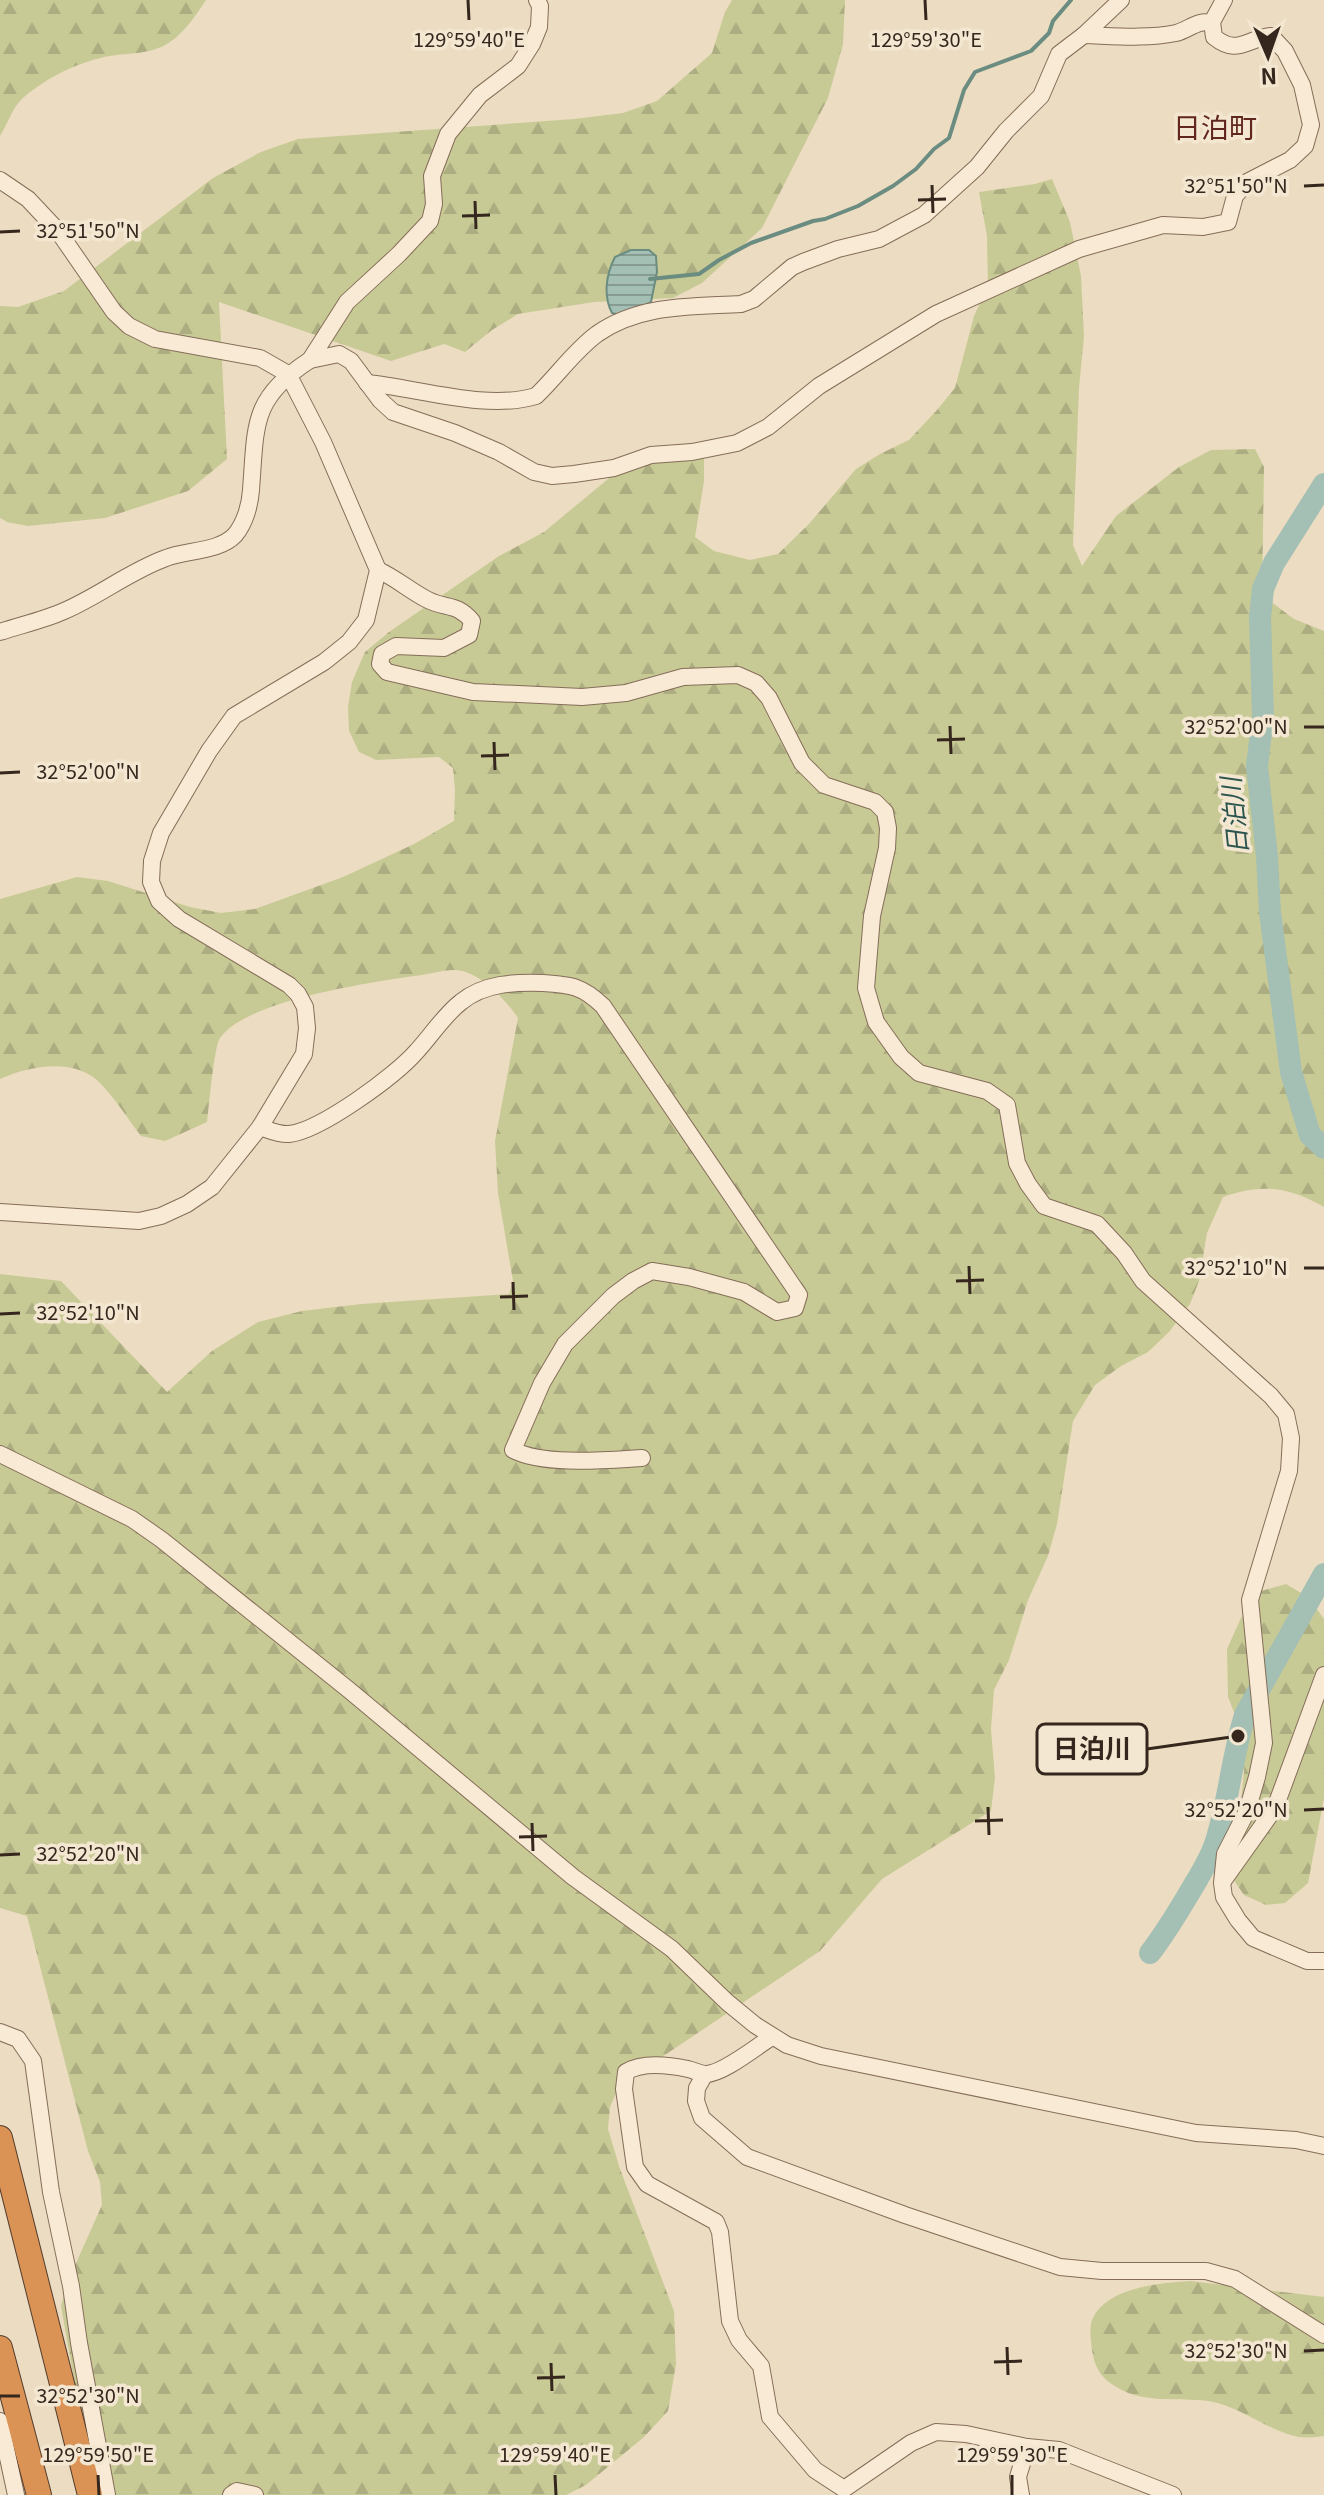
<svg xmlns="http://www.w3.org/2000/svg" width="1324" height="2495" viewBox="0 0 1324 2495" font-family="Georgia,'Noto Sans JP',serif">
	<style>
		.forest { fill: url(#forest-firs) }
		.water { fill: url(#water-rules); stroke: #6b8c81; stroke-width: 2 }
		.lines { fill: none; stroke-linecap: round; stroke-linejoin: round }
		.stream { stroke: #6b8c81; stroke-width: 4 }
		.river { stroke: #a4bfb4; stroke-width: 22 }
		.minor-casing { stroke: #856d59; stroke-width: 18 }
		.highway-casing { stroke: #533c2e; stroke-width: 26 }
		.minor { stroke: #f8ead4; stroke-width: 16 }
		.highway { stroke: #da9354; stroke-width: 24 }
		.ticks { fill: none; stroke: #35271d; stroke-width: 3 }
		.labels { text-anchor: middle; stroke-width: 7; stroke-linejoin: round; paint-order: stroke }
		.water-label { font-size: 26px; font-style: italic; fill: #2d554f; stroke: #f4e7d1 }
		.quarter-label { font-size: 28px; fill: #61261e; stroke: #f4e7d1 }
		.ticks-label { font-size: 20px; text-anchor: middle; fill: #35271d; stroke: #f4e7d1; stroke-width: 7; stroke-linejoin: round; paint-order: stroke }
		.leader { fill: none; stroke: #35271d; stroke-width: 3 }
		.callout-dot { fill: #35271d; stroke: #f4e7d1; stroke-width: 3 }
		.callout { fill: #f4e7d1; stroke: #35271d; stroke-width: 3 }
		.callout-label { font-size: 26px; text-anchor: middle; font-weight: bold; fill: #35271d }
	</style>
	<defs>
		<pattern id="forest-firs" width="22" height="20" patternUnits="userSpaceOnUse" patternTransform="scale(2)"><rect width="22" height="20" fill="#c8ca96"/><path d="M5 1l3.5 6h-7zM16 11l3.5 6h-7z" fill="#acae81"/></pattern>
		<pattern id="water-rules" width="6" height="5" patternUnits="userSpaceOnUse" patternTransform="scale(2)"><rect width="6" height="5" fill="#a4bfb4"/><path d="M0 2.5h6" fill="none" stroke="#869b92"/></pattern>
	</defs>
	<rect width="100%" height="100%" fill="#ecdcc1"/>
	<g class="forest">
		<path d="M 0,0 L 206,0 C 196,15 185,32 170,42 C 153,54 130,53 110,56 C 80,61 45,78 22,99 C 13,107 7,125 0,136 Z"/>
		<path d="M 732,0 L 845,0 L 843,44 L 828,98 L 762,228 L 702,283 L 673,298 L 594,302 L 518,314 L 492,330 L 465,352 L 444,344 L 391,361 L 219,302 L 227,459 L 188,491 L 105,518 L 28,526 L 7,522 L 0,518 L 0,306 L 18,307 L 64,291 L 213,178 L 261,152 L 298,139 L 574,119 L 623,113 L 657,101 L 712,53 L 725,12 Z"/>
		<path d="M 1052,179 L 1070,222 L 1081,276 L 1084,336 L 1079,388 L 1073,545 L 1082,566 L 1116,516 L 1179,467 L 1211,450 L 1255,449 L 1264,467 L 1262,595 L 1294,619 L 1324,631 L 1324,1207 C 1288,1187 1262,1183 1223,1197 L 1207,1233 L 1199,1281 L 1190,1304 L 1169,1332 L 1148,1352 L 1121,1366 L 1095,1385 L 1073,1421 L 1057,1524 L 1048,1556 L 1028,1600 L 1009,1660 L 994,1690 L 991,1729 L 995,1778 L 991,1811 L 882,1879 L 820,1951 L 641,2071 L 618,2089 L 610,2107 L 608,2129 L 620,2169 L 674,2311 L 676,2364 L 668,2411 L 644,2437 L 586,2485 L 566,2495 L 100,2495 L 85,2442 L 61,2306 L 68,2281 L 102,2205 L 100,2182 L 88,2151 L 27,1916 L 0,1908 L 0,1274 L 61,1281 L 167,1392 L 212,1351 L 258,1322 L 302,1311 L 361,1304 L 509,1294 L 513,1281 L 498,1193 L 495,1141 L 518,1018 C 505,999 481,973 457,970 C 444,969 427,975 414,976 C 368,983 247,1000 220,1038 C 214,1046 209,1107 207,1122 L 165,1141 L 141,1136 C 128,1119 116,1100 102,1085 C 77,1057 31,1065 0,1079 L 0,899 L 77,877 L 108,881 L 190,907 L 221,913 L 255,909 L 343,877 L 414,844 L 454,821 L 455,789 L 453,768 L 439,757 L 376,760 L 359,752 L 349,731 L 348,707 L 352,682 L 365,652 L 389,632 L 499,556 L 544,532 L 631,460 L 704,455 L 704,481 L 695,537 L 714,551 L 750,560 L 778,554 L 808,525 L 856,469 L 880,454 L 909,440 L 937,410 L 955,388 L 974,316 L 988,286 L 987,236 L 979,192 L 1035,184 Z"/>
		<path d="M 1286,1584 L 1308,1597 L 1324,1619 L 1324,1798 L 1308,1883 L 1285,1903 L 1266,1905 L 1244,1895 L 1233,1879 L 1244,1772 L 1242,1732 L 1228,1697 L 1227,1649 L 1241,1618 L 1261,1591 Z"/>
		<path d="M 1190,2281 L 1324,2297 L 1324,2436 C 1316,2437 1307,2438 1299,2437 C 1267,2431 1241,2406 1208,2401 C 1179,2397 1145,2404 1118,2388 C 1102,2379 1095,2369 1092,2350 C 1091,2341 1089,2329 1092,2320 C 1106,2287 1160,2283 1190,2281 Z"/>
	</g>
	<path class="water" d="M 631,250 L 649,250 L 656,256 L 657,272 L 651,302 C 639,309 625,318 612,313 C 603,296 606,274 615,257 Z"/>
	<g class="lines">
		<path class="stream" d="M 650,279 L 699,274 L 719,260 L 751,243 L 813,221 L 825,219 L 858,206 L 893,186 L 916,169 L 934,149 L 949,138 L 964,90 L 975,72 L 1031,51 L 1049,33 L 1053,21 L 1071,0"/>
		<g class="river">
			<path d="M 1324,484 L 1274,563 L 1263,589 L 1260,617 L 1263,716 L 1257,766 L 1267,856 L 1270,912 L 1291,1072 L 1310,1135 L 1324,1148"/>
			<path d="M 1150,1953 C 1168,1930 1182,1905 1197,1880 C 1204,1868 1212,1855 1216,1841 C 1229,1800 1232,1756 1245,1715 L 1324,1574"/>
		</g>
		<g class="minor-casing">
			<g id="minor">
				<path d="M 537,0 L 540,6 L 539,27 L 532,44 L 518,66 L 480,95 L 448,134 L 432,176 L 434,204 L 430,221 L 399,254 L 347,302 L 310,360 L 339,354 L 351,361 L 380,400 L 393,412 L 455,433 L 499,452 L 534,472 L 552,476 L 574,474 L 614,468 L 651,455 L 692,452 L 737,443 L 768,427 L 819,386 L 936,314 L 1079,249 L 1163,225 L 1203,227 L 1228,222 L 1235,196 L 1247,182 L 1290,160 L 1305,146 L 1311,125 L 1302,85 L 1285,51 L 1271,36 C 1245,39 1238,56 1214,37 L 1212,22 L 1224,0"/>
				<path d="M 1121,0 L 1084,35 C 1115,36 1146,39 1176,33 C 1189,30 1199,18 1212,24"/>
				<path d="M 0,180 L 28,199 L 58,231 L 114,312 L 129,326 L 155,339 L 260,358 L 288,374 L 323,442 L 378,570 L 366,620 L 349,642 L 324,662 L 234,716 L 209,751 L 161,833 L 152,861 L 151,882 L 159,901 L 179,919 L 289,985 L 298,994 L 305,1007 L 307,1028 L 304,1054 L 260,1127 L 212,1187 L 187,1204 L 161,1216 L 139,1221 L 0,1212"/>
				<path d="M 367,383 C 418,388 487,411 536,396 C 557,376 574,351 597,334 C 640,304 691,307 741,304 L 754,299 L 792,267 L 803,262 L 838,249 L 879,239 L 924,215 L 977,167 L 1006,131 L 1041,96 L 1059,54 L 1084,35"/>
				<path d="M 378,570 C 396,578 410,591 428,600 C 446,609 457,603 472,621 L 469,635 L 444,648 L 396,646 L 382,654 L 380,664 L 387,672 L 473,692 L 582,697 L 626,693 L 683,677 L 738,675 L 756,683 L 769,698 L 802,763 L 824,785 L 875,802 L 885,812 L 888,828 L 887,848 L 872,916 L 866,988 L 876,1022 L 901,1057 L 919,1073 L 987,1091 L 1007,1105 L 1017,1163 L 1028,1184 L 1044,1206 L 1097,1224 L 1124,1253 L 1143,1281 L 1271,1396 L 1286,1414 L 1291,1438 L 1289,1471 L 1250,1600 L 1264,1743 L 1257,1777 L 1247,1811 L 1225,1854 L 1222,1883 L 1224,1897 L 1238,1920 L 1253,1938 L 1307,1961 L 1324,1961"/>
				<path d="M 0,632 C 21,625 44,620 64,611 C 99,596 130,571 166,558 C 186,550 219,552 235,535 C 245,523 250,505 251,490 C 256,425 251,398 310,360"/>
				<path d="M 260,1127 C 269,1130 280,1135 289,1134 C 320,1131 395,1076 416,1052 C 431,1036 444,1015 461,1002 C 484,983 515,982 543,983 C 572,985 582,986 603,1006 L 799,1295 L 795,1308 L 777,1312 L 744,1292 L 689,1277 L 652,1271 L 633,1281 L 613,1296 L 565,1344 L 542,1383 L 513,1450 C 544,1466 607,1460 642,1458"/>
				<path d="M 0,1454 L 132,1519 L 162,1540 L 349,1690 L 573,1877 L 672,1949 L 727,2002 L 755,2025 L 787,2045 L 821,2056 L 1196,2133 L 1296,2140 L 1324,2146"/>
				<path d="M 1223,1881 L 1275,1808 L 1324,1675"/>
				<path d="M 0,2032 L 18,2039 L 33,2061 L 51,2192 L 71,2286 L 79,2343 L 107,2495"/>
				<path d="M 772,2037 C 757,2046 723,2074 706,2074 C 700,2074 693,2070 688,2069 C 669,2065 642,2062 626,2072 L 624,2089 L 635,2167 L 647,2184 L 716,2222 L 720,2232 L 730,2321 L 739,2340 L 761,2366 L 770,2417 L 815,2470 L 844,2489 L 911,2443 L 936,2432 L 966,2434 L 1027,2447 L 1059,2450 L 1173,2495"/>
				<path d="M 705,2074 L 697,2088 L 696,2101 L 702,2118 L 747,2157 L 905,2215 L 1060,2267 L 1102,2271 L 1206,2271 L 1235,2279 L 1324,2335"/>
				<path d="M 0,2421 L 16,2495"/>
				<path d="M 231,2495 L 237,2491 L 255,2495"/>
				<path d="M 1021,2495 L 1018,2477 L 1027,2447"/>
			</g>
		</g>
		<g class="highway-casing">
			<g id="highway">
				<path d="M 0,2138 L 90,2495"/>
				<path d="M 0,2348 L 39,2495"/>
			</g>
		</g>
		<use href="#minor" class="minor"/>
		<use href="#highway" class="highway"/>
	</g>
	<path class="ticks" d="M 468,0 L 469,20M 925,0 L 926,20M 932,185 L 933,213M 1304,186 L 1324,185M 918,200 L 946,199M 475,201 L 476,229M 462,216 L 490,215M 0,232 L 20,231M 950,726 L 951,754M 1304,727 L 1324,727M 937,740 L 965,739M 494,742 L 495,770M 481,756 L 509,755M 0,773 L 20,772M 969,1266 L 970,1294M 1304,1268 L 1324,1268M 956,1281 L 984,1280M 513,1282 L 514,1310M 500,1297 L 528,1296M 0,1314 L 20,1313M 988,1807 L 989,1835M 1304,1810 L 1324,1809M 975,1821 L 1003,1820M 532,1823 L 533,1851M 519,1837 L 547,1836M 0,1855 L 20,1854M 1007,2347 L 1008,2375M 1304,2351 L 1324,2350M 994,2362 L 1022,2361M 551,2363 L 552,2391M 537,2378 L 565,2377M 0,2396 L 20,2396M 98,2475 L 99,2495M 555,2475 L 556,2495M 1012,2475 L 1012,2495"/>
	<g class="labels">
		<g class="water-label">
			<text transform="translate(1235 816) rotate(-96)" y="9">日泊川</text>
		</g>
		<g class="quarter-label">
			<text x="1215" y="138">日泊町</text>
		</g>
	</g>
	<g class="ticks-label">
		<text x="469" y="47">129°59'40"E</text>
		<text x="926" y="47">129°59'30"E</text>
		<text x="1236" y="193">32°51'50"N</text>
		<text x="88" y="238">32°51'50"N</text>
		<text x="1236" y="734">32°52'00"N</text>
		<text x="88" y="779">32°52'00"N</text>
		<text x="1236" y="1275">32°52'10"N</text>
		<text x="88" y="1320">32°52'10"N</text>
		<text x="1236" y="1817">32°52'20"N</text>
		<text x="88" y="1861">32°52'20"N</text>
		<text x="1236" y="2358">32°52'30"N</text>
		<text x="88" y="2403">32°52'30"N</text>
		<text x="98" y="2462">129°59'50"E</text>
		<text x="555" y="2462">129°59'40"E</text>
		<text x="1012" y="2462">129°59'30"E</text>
	</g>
	<path class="leader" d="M1238 1736L1147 1749"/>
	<circle class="callout-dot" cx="1238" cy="1736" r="8"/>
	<rect class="callout" x="1037" y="1724" width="110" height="50" rx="8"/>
	<g class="callout-label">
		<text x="1092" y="1758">日泊川</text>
	</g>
	<g transform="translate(1268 56) rotate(178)" stroke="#f4e7d1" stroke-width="6" paint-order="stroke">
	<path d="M0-6L14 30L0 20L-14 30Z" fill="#35271d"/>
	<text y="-12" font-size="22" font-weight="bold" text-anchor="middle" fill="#35271d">N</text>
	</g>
</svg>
